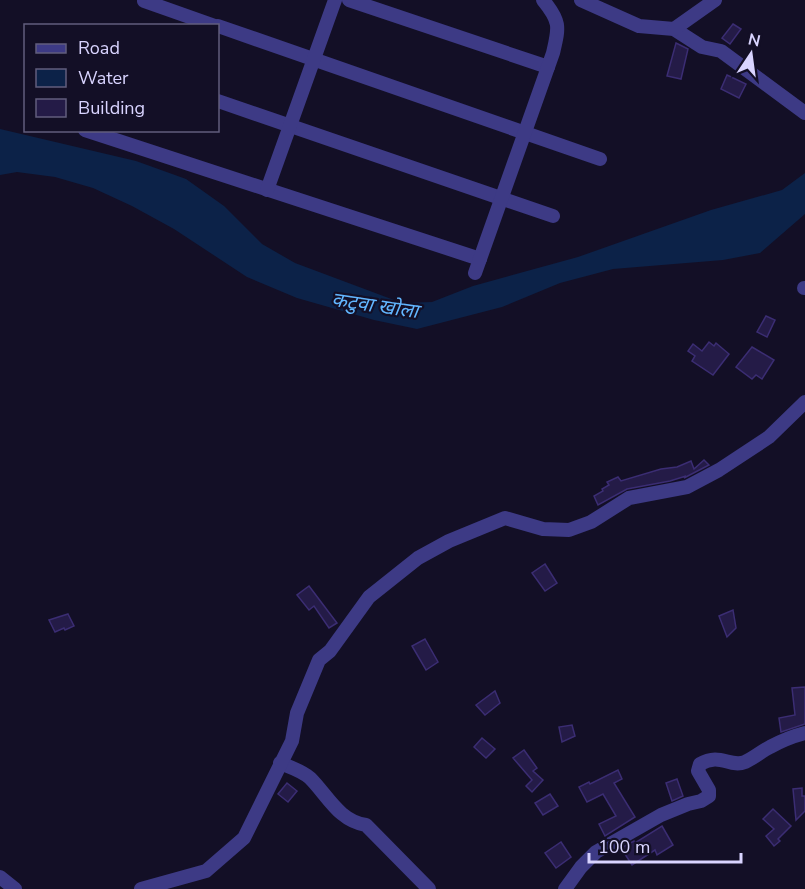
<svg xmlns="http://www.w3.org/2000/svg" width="805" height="889" viewBox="0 0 805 889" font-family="'Nunito Sans','Noto Sans Devanagari',sans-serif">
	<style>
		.water { fill: #0c2248 }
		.building { fill: #241b47; stroke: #3b2d73; stroke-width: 1.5 }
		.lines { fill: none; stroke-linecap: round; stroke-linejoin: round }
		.minor { stroke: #3d3a85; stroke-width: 14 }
		.labels { text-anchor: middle; stroke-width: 4.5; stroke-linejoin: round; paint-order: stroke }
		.water-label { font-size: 20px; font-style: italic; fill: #62b6ff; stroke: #130f26 }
	</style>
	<rect width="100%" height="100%" fill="#130f26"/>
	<path class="water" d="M 0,129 L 136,161 L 186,179 L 224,206 L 262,244 L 295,263 L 402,303 L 432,302 L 473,286 L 578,257 L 711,210 L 782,190 L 805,173 L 805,214 L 760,253 L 723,260 L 613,269 L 560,283 L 502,307 L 417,329 L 374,320 L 297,298 L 247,277 L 174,229 L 132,206 L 93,188 L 55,177 L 17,172 L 0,175 Z"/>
	<g class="building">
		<path d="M 733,24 L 741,29 L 730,44 L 722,38 Z"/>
		<path d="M 676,43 L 688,49 L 681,79 L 667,76 Z"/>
		<path d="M 727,75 L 746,84 L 739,98 L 721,89 Z"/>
		<path d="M 766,316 L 775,320 L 767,337 L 757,332 Z"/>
		<path d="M 709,342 L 714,346 L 716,343 L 729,354 L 713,375 L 692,361 L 695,356 L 688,351 L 693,344 L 702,351 Z"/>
		<path d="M 752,347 L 774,360 L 762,379 L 756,375 L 752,379 L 736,367 Z"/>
		<path d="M 704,460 L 709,465 L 684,478 L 686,476 L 670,481 L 627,489 L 598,505 L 594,496 L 603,491 L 602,489 L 609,485 L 607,482 L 618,477 L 621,481 L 661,469 L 677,467 L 691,461 L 694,469 Z"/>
		<path d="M 545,564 L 557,583 L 545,591 L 532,573 Z"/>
		<path d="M 309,586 L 337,623 L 329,628 L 314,606 L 309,610 L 297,595 Z"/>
		<path d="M 733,610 L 736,628 L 727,637 L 719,616 Z"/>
		<path d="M 68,614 L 74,626 L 65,630 L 64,628 L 55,632 L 49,620 Z"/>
		<path d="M 425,639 L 438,662 L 426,670 L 412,646 Z"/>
		<path d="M 805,687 L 805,724 L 781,732 L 779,718 L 795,715 L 792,688 Z"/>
		<path d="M 495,691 L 500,703 L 485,715 L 476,705 Z"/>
		<path d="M 572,725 L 575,736 L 562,742 L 559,727 Z"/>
		<path d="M 482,738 L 495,749 L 486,758 L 474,747 Z"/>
		<path d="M 524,750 L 537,768 L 533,771 L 543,780 L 532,792 L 526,786 L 532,780 L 513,758 Z"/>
		<path d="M 618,770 L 622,779 L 614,783 L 635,817 L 605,836 L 599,824 L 616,816 L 603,794 L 587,802 L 579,787 L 589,782 L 590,784 Z"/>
		<path d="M 677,779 L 683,796 L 672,801 L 666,783 Z"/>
		<path d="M 287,783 L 297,791 L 288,802 L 278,794 Z"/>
		<path d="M 802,788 L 802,796 L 805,796 L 805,811 L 796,820 L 793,789 Z"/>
		<path d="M 550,794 L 558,806 L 543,815 L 535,803 Z"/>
		<path d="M 773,809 L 791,826 L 778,839 L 780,841 L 774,846 L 766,836 L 774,829 L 763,819 Z"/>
		<path d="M 662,826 L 673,845 L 657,855 L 655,850 L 632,865 L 621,848 L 634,841 L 635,843 Z"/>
		<path d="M 561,842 L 571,857 L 556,868 L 545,853 Z"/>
	</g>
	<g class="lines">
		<g class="minor">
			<path d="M 349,0 L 548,67"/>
			<path d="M 581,0 L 639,26 L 674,29 L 702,47 L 721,51 L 805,113"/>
			<path d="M 144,1 L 215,26"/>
			<path d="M 218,26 L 600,159"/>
			<path d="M 674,29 L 715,0"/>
			<path d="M 218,101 L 553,216"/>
			<path d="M 85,130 L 480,259"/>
			<path d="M 267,190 L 335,0"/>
			<path d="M 475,273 L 553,53 C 559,27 561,22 543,0"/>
			<path d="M 804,288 L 805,288"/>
			<path d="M 280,763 C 290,767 302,771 310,778 C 328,796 339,821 366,825 L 429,889"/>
			<path d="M 0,877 L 15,889"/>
			<path d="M 141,889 L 206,871 L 244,838 L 292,741 L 297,713 L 319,660 L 330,651 L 369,597 L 418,558 L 449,541 L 505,518 L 543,529 L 569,530 L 591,522 L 629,498 L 687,487 L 719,470 L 769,437 L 805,402"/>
			<path d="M 565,889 L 581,867 L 596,852 L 661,815 L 688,804 L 701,801 L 709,796 L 709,790 L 698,771 L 700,764 C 720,752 730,768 745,762 C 754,758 762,751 770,747 C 781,741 793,736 805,733"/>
		</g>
	</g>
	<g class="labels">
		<g class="water-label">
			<text transform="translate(375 305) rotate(8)" y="7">कटुवा खोला</text>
		</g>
	</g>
	<rect x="24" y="24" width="195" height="108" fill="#130f26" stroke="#625e7d" stroke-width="1.5"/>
	<rect x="36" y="44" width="30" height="9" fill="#3d3a85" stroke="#625e7d" stroke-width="1.5"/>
	<text x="78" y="54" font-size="18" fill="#d9d4ff">Road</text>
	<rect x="36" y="69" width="30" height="18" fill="#0c2248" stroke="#625e7d" stroke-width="1.5"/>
	<text x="78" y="84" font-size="18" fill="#d9d4ff">Water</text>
	<rect x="36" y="99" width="30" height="18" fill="#241b47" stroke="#625e7d" stroke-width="1.5"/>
	<text x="78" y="114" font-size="18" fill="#d9d4ff">Building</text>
	<g transform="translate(751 54) rotate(13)" stroke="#130f26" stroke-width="4.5" paint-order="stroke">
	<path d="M0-4.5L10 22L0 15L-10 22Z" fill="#d9d4ff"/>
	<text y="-9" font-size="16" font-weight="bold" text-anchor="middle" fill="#d9d4ff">N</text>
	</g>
	<path d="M589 853v9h152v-9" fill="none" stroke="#d9d4ff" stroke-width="3"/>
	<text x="598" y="853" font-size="18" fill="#d9d4ff" stroke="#130f26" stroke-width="4.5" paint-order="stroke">100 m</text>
</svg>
